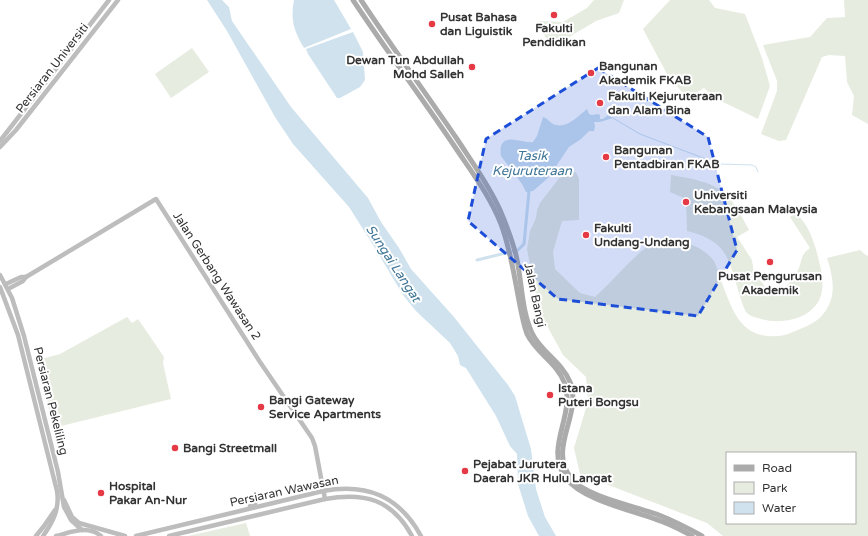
<svg xmlns="http://www.w3.org/2000/svg" width="868" height="536" viewBox="0 0 868 536" font-family="'Varela Round',sans-serif">
	<style>
		.green { fill: #e6ecdf; fill-rule: evenodd }
		.water { fill: #cfe2ee }
		.lines { fill: none; stroke-linecap: round; stroke-linejoin: round }
		.stream { stroke: #cfe2ee; stroke-width: 1 }
		.canal { stroke: #cfe2ee; stroke-width: 3 }
		.secondary { stroke: #bdbdbd; stroke-width: 4.5 }
		.primary { stroke: #ababab; stroke-width: 5 }
		.marked { fill: #1d4ed8; fill-opacity: 0.2; stroke: #1d4ed8; stroke-width: 3; stroke-dasharray: 8 5; stroke-linejoin: round }
		.poi-dot { fill: #e63946; stroke: #fff; stroke-width: 1.5 }
		.labels { text-anchor: middle; stroke-width: 4; stroke-linejoin: round; paint-order: stroke }
		.poi-label { font-size: 12px; font-weight: bold; fill: #333; stroke: #fff; text-anchor: start }
		.street-label { font-size: 12px; fill: #333; stroke: #fff }
		.water-label { font-size: 13px; font-style: italic; fill: #3f7597; stroke: #fff }
	</style>
	<rect width="100%" height="100%" fill="#fff"/>
	<g class="green">
		<path d="M 594,0 L 624,0 L 619,13 L 596,21 L 569,37 L 548,44 L 539,21 L 563,22 L 587,8 Z"/>
		<path d="M 670,0 L 709,0 L 715,8 L 745,14 L 762,58 L 770,86 L 758,119 L 715,98 L 704,88 L 687,98 L 667,74 L 643,29 Z"/>
		<path d="M 844,0 L 868,0 L 868,124 L 852,115 L 854,96 L 847,82 L 845,56 L 829,55 L 822,57 L 786,140 L 779,141 L 761,134 L 777,91 L 777,81 L 763,45 L 810,37 L 827,18 L 845,17 Z"/>
		<path d="M 192,48 L 209,72 L 171,98 L 155,74 Z"/>
		<path d="M 572,169 L 577,174 L 579,179 L 579,220 L 562,221 L 553,252 L 555,269 L 580,293 L 595,297 C 605,288 614,278 623,269 C 641,251 650,239 677,241 C 691,243 706,250 714,261 C 716,265 718,271 719,275 C 728,297 735,329 761,335 C 773,337 782,337 793,332 C 810,325 820,322 829,305 C 836,290 832,273 827,258 L 860,250 L 867,256 L 868,255 L 868,536 L 723,536 L 707,523 L 580,474 L 574,448 L 588,401 L 586,377 L 563,355 L 539,311 L 527,249 L 530,231 L 536,218 L 537,210 L 540,203 L 560,177 L 569,170 ZM 727,453 L 855,453 L 855,523 L 727,523 Z"/>
		<path d="M 671,175 C 688,178 711,181 724,193 C 735,202 742,217 749,230 L 737,237 L 752,260 L 754,274 L 772,294 C 782,292 794,280 798,270 C 803,260 799,256 810,248 L 790,217 L 797,212 C 799,218 804,221 807,227 C 814,240 818,255 821,270 C 823,282 824,295 816,305 C 804,321 776,325 758,318 C 754,317 750,316 747,313 C 743,308 741,299 739,293 C 728,257 727,241 687,231 L 686,199 L 670,192 Z"/>
		<path d="M 127,317 L 132,323 L 138,319 L 164,357 L 163,363 L 171,399 L 53,428 L 38,360 L 60,354 Z"/>
		<path d="M 246,523 L 250,536 L 188,536 Z"/>
	</g>
	<g class="water">
		<path d="M 207,0 L 222,0 L 229,7 L 232,21 L 291,107 L 368,198 L 381,222 L 399,248 L 411,269 L 454,317 L 508,385 L 515,396 L 531,449 L 536,489 L 545,517 L 556,536 L 539,536 L 528,516 L 518,484 L 517,454 L 510,446 L 496,416 L 466,368 L 460,365 L 458,356 L 450,343 L 416,311 L 403,295 L 375,248 L 349,207 L 293,144 L 275,117 L 227,31 Z"/>
		<path d="M 294,0 L 334,0 L 351,29 L 304,48 C 294,31 290,20 294,0 Z"/>
		<path d="M 353,32 L 363,52 L 365,80 L 360,87 L 340,98 L 337,98 L 308,54 L 306,49 Z"/>
		<path d="M 587,109 L 589,114 L 592,115 L 598,114 L 600,115 L 600,119 L 603,119 L 608,115 L 613,118 L 600,122 L 594,122 L 595,126 L 594,131 L 589,131 L 581,139 L 569,147 L 548,178 L 533,191 L 526,192 L 522,184 L 501,156 C 497,129 521,144 533,142 L 537,136 L 543,117 C 547,118 550,122 553,124 C 566,130 578,116 587,109 Z"/>
	</g>
	<g class="lines">
		<path class="stream" d="M 613,118 L 640,134 L 719,164 L 752,165 L 756,167 L 758,172"/>
		<path class="canal" d="M 477,260 L 518,250 L 524,244 L 529,191"/>
		<g class="secondary">
			<path d="M 0,141 L 109,0"/>
			<path d="M 0,147 L 16,130 L 118,0"/>
			<path d="M 0,275 L 12,298 L 24,336 L 58,472 L 64,507 L 71,520 L 82,530"/>
			<path d="M 6,284 L 21,277 L 26,277 L 156,199 L 260,362 L 312,438 L 315,446 L 325,499"/>
			<path d="M 0,287 L 18,335 L 57,491 C 60,508 53,522 43,536"/>
			<path d="M 8,289 L 23,281 L 26,277"/>
			<path d="M 64,500 L 72,517 L 79,523 L 125,536"/>
			<path d="M 250,506 L 255,504 L 256,498"/>
			<path d="M 36,536 L 44,526 L 55,510"/>
			<path d="M 56,536 C 72,532 88,525 101,536"/>
			<path d="M 136,536 L 323,491 C 367,483 399,496 421,536"/>
			<path d="M 169,536 L 325,499 C 364,492 392,499 412,536"/>
		</g>
		<g class="primary">
			<path d="M 353,0 C 386,50 422,98 455,147 C 471,171 490,196 501,224 C 509,245 513,268 517,290 C 520,305 522,320 527,334 C 536,353 557,363 564,382 C 577,414 543,448 566,478 C 581,499 630,510 655,519 C 668,523 680,529 692,536"/>
			<path d="M 361,0 C 392,47 425,92 457,139 C 472,162 489,185 500,210 C 506,224 512,240 516,255 C 522,280 521,309 532,333 C 541,352 562,362 570,382 C 583,414 547,448 571,478 C 586,497 635,506 659,515 C 674,521 688,528 702,536"/>
		</g>
	</g>
	<path class="marked" d="M 598,68 L 708,137 L 737,250 L 698,316 L 558,299 L 468,221 L 486,139 Z"/>
	<g class="poi-dot">
		<circle cx="554" cy="15" r="4"/>
		<circle cx="432" cy="24" r="4"/>
		<circle cx="472" cy="67" r="4"/>
		<circle cx="591" cy="73" r="4"/>
		<circle cx="600" cy="103" r="4"/>
		<circle cx="606" cy="157" r="4"/>
		<circle cx="686" cy="202" r="4"/>
		<circle cx="586" cy="235" r="4"/>
		<circle cx="770" cy="262" r="4"/>
		<circle cx="550" cy="395" r="4"/>
		<circle cx="261" cy="407" r="4"/>
		<circle cx="175" cy="448" r="4"/>
		<circle cx="465" cy="471" r="4"/>
		<circle cx="101" cy="493" r="4"/>
	</g>
	<g class="labels">
		<g class="poi-label">
			<text x="440" y="21">Pusat Bahasa<tspan x="440" dy="14">dan Liguistik</tspan></text>
			<text x="554" y="32" text-anchor="middle">Fakulti<tspan x="554" dy="14">Pendidikan</tspan></text>
			<text x="464" y="64" text-anchor="end">Dewan Tun Abdullah<tspan x="464" dy="14">Mohd Salleh</tspan></text>
			<text x="599" y="70">Bangunan<tspan x="599" dy="14">Akademik FKAB</tspan></text>
			<text x="608" y="100">Fakulti Kejuruteraan<tspan x="608" dy="14">dan Alam Bina</tspan></text>
			<text x="614" y="154">Bangunan<tspan x="614" dy="14">Pentadbiran FKAB</tspan></text>
			<text x="694" y="199">Universiti<tspan x="694" dy="14">Kebangsaan Malaysia</tspan></text>
			<text x="594" y="232">Fakulti<tspan x="594" dy="14">Undang-Undang</tspan></text>
			<text x="770" y="280" text-anchor="middle">Pusat Pengurusan<tspan x="770" dy="14">Akademik</tspan></text>
			<text x="558" y="392">Istana<tspan x="558" dy="14">Puteri Bongsu</tspan></text>
			<text x="269" y="404">Bangi Gateway<tspan x="269" dy="14">Service Apartments</tspan></text>
			<text x="183" y="452">Bangi Streetmall</text>
			<text x="473" y="468">Pejabat Jurutera<tspan x="473" dy="14">Daerah JKR Hulu Langat</tspan></text>
			<text x="109" y="490">Hospital<tspan x="109" dy="14">Pakar An-Nur</tspan></text>
		</g>
		<g class="street-label">
			<text transform="translate(52 68) rotate(-52)" y="4">Persiaran Universiti</text>
			<text transform="translate(217 276) rotate(57)" y="4">Jalan Gerbang Wawasan 2</text>
			<text transform="translate(535 295) rotate(78)" y="4">Jalan Bangi</text>
			<text transform="translate(51 401) rotate(76)" y="4">Persiaran Pekeliling</text>
			<text transform="translate(284 491) rotate(-12)" y="4">Persiaran Wawasan</text>
		</g>
		<g class="water-label">
			<text x="532" y="160">Tasik<tspan x="532" dy="15">Kejuruteraan</tspan></text>
			<text transform="translate(394 263) rotate(57)" y="5">Sungai Langat</text>
		</g>
	</g>
	<rect x="726" y="452" width="130" height="72" fill="#ffffff" stroke="#adadad"/>
	<rect x="734" y="465" width="20" height="6" fill="#ababab" stroke="#adadad"/>
	<text x="762" y="472" font-size="12" fill="#333333">Road</text>
	<rect x="734" y="482" width="20" height="12" fill="#e6ecdf" stroke="#adadad"/>
	<text x="762" y="492" font-size="12" fill="#333333">Park</text>
	<rect x="734" y="502" width="20" height="12" fill="#cfe2ee" stroke="#adadad"/>
	<text x="762" y="512" font-size="12" fill="#333333">Water</text>
</svg>
